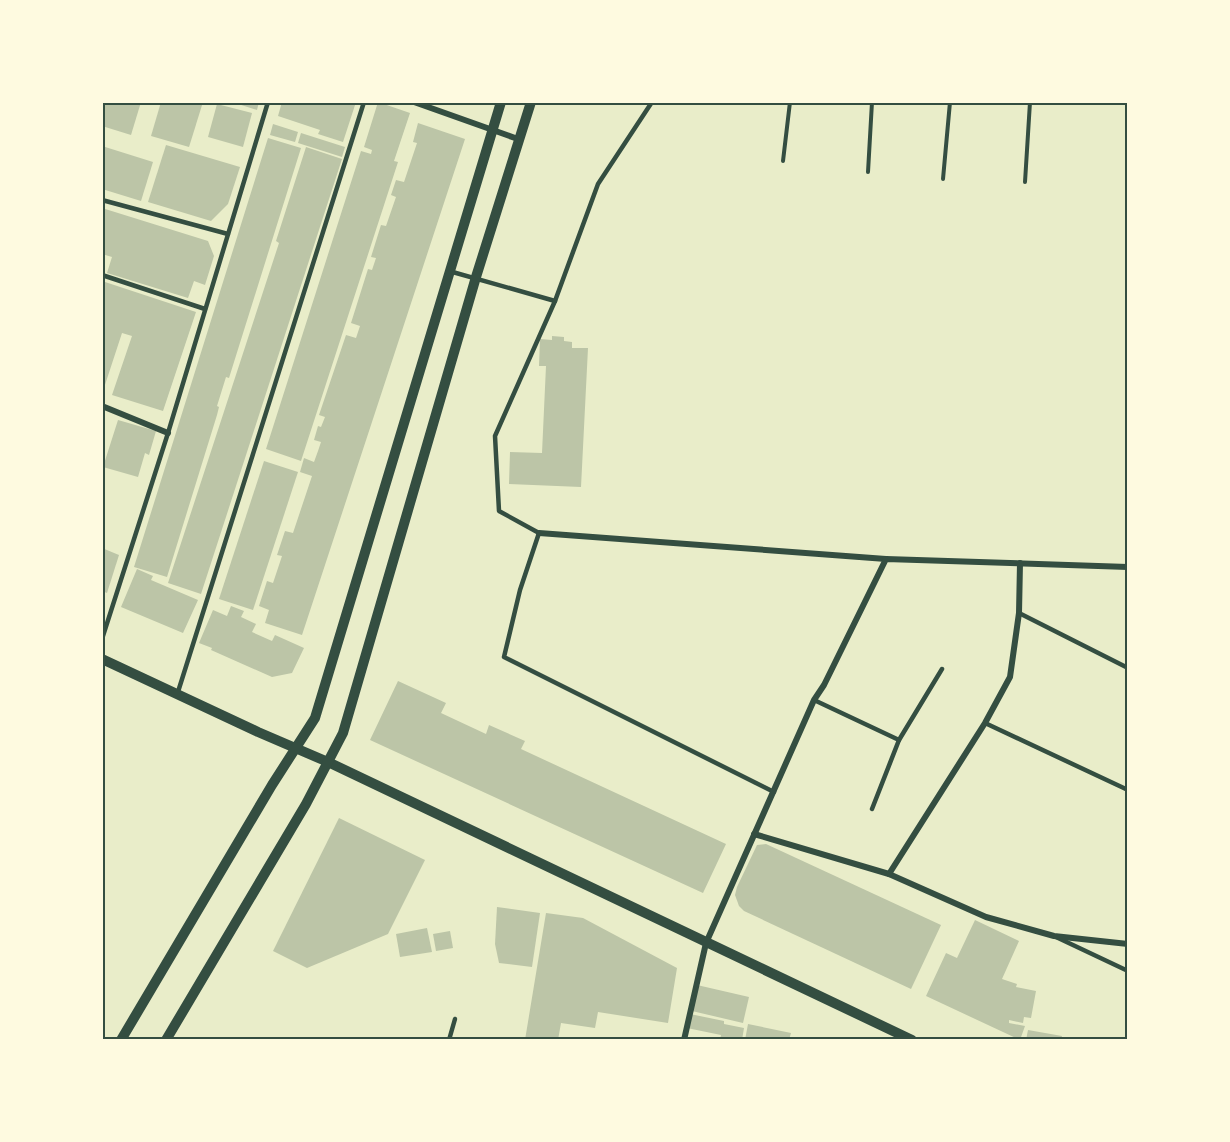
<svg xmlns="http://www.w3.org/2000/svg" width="1230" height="1142" viewBox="0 0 1230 1142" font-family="Montserrat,sans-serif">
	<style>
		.building { fill: #bcc5a7 }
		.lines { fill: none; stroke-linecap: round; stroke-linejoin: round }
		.path { stroke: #344e41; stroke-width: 4 }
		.service { stroke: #344e41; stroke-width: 4.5 }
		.minor { stroke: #344e41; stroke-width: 6 }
		.tertiary { stroke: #344e41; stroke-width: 10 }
		.neatline { fill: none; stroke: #344e41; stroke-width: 2 }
	</style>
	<rect width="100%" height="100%" fill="#e9edc9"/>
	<g class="building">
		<path d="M 104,102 L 141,102 L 131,135 L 102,126 L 102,108 Z"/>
		<path d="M 161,102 L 203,102 L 189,147 L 151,136 Z"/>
		<path d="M 232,102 L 259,102 L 257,110 Z"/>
		<path d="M 282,102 L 356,102 L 343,142 L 318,134 L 320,130 L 278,116 Z"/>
		<path d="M 378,102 L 410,113 L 394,161 L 398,162 L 301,461 L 266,449 L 361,151 L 371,154 L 372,150 L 364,147 Z"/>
		<path d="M 217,104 L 252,113 L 243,147 L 208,137 Z"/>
		<path d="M 418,123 L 465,139 L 302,635 L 265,623 L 269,610 L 259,606 L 267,581 L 273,583 L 282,556 L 277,555 L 285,531 L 293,533 L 312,476 L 300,472 L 304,458 L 314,462 L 318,451 L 321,442 L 314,440 L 318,426 L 321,427 L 325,417 L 319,415 L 346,335 L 356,338 L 360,326 L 351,323 L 368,269 L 372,270 L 376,258 L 371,257 L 381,225 L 386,226 L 396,197 L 391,195 L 396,180 L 404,182 L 417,143 L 413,142 Z"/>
		<path d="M 273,124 L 298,132 L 295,142 L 270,135 Z"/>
		<path d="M 301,133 L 345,147 L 342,157 L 298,143 Z"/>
		<path d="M 268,138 L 301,148 L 229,378 L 226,377 L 217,406 L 219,407 L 217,415 L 167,577 L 134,567 Z"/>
		<path d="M 166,145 L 240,167 L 228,204 L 211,221 L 148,202 Z"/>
		<path d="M 102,146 L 153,162 L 141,201 L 102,189 Z"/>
		<path d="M 306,147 L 342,159 L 201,594 L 168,583 L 279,243 L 276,241 Z"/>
		<path d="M 102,208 L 208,241 L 214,256 L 205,285 L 194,281 L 188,298 L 107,273 L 112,257 L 102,254 Z"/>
		<path d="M 102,281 L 196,312 L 163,411 L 112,395 L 132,336 L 122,333 L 102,394 Z"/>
		<path d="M 552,336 L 564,337 L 564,341 L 572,342 L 572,348 L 588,348 L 581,487 L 509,484 L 510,452 L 542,453 L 546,366 L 539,366 L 540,339 L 552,340 Z"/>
		<path d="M 118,420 L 156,431 L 149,455 L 145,453 L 138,477 L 103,467 Z"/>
		<path d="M 264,461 L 298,472 L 253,610 L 219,599 Z"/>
		<path d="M 102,548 L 119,555 L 107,593 L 102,591 Z"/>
		<path d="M 137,569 L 153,576 L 151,580 L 198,600 L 183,633 L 121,607 Z"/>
		<path d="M 231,606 L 244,611 L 241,617 L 256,624 L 252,632 L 272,641 L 275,635 L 304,648 L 292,673 L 272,677 L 211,650 L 212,648 L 199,643 L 213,610 L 227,616 Z"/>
		<path d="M 398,681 L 446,703 L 441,713 L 486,734 L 489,725 L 525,741 L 521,749 L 726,844 L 703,893 L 370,740 Z"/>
		<path d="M 339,818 L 425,860 L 388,934 L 307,968 L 273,951 Z"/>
		<path d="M 766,844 L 941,925 L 911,989 L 744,911 L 739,906 L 735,895 L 737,887 L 757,845 Z"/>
		<path d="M 497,907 L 540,913 L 532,967 L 499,963 L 495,944 Z"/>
		<path d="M 546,913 L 583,918 L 677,968 L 668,1023 L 598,1012 L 595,1028 L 561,1023 L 558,1040 L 525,1040 Z"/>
		<path d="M 975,920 L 1019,941 L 1002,979 L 1017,984 L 1016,987 L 1036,991 L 1031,1018 L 1024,1017 L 1023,1023 L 1009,1020 L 1009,1023 L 1025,1026 L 1020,1040 L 926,996 L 946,953 L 957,958 Z"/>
		<path d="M 427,928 L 432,952 L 400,957 L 396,934 Z"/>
		<path d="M 450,931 L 453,948 L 436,951 L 433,934 Z"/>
		<path d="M 697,985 L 749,997 L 743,1023 L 692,1011 Z"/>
		<path d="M 690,1014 L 724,1021 L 724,1024 L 744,1028 L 742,1040 L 720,1040 L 721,1035 L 687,1028 Z"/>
		<path d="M 748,1024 L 791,1033 L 789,1040 L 745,1040 Z"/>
		<path d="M 1028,1030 L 1062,1036 L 1061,1040 L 1026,1040 Z"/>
	</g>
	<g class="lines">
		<g class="path">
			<path d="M 783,161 L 790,102"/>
			<path d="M 868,172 L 872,102"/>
			<path d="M 943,179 L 950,102"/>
			<path d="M 1025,182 L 1030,102"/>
		</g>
		<g class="service">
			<path d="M 102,200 L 228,234"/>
			<path d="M 449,271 L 555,301 L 598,184 L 652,102"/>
			<path d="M 102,275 L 205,309"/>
			<path d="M 555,301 L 495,436 L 499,511 L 539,533 L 520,590 L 504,657 L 774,792"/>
			<path d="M 1019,613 L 1128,668"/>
			<path d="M 102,639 L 168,433 L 268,102"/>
			<path d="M 177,695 L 364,102"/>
			<path d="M 814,700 L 899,740"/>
			<path d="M 985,723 L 1128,790"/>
			<path d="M 872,809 L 899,740 L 942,669"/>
			<path d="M 1056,937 L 1128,971"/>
			<path d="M 449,1040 L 455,1019"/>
		</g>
		<g class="minor">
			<path d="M 414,102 L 518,139"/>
			<path d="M 102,406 L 168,433"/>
			<path d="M 539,533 L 886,559"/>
			<path d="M 754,834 L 889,874 L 986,917 L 1054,936 L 1128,944"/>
			<path d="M 889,874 L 985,723 L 1010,677 L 1019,613 L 1020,563"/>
			<path d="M 684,1040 L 706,943 L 814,700 L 824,685 L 886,559 L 1128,567"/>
		</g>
		<g class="tertiary">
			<path d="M 102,659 L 258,732 L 328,762 L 912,1040"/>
			<path d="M 121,1040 L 272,785 L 315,718 L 501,102"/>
			<path d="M 166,1040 L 306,804 L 343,733 L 476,277 L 531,102"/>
		</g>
	</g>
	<rect width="1230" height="1142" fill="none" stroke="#fefae0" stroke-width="207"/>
	<rect x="104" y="104" width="1022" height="934" class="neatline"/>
</svg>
